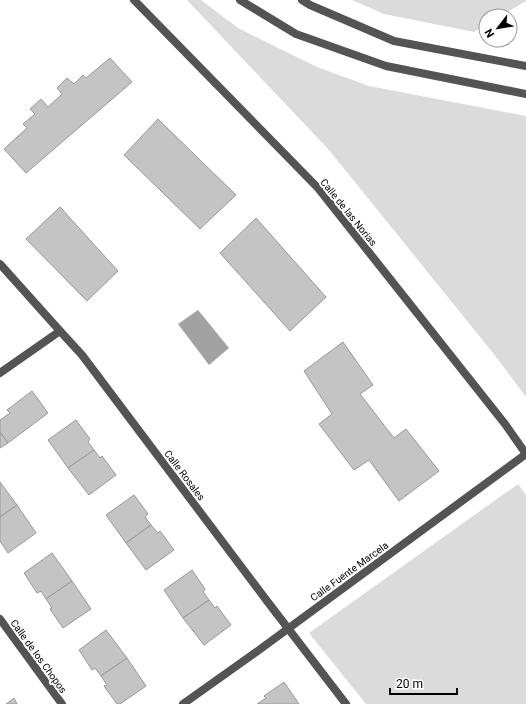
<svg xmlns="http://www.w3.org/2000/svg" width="526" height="704" viewBox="0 0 526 704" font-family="Roboto,sans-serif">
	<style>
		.green { fill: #dbdbdb }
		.water { fill: #a2a2a2 }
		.building { fill: #c4c4c4; stroke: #989898 }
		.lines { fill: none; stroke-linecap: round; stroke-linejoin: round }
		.minor { stroke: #545454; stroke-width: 8 }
		.labels { text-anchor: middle; stroke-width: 4; stroke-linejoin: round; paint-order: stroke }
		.street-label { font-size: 10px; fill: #000; stroke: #fff }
	</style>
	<rect width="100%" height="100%" fill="#fff"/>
	<g class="green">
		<path d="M 187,0 L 201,0 L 238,28 L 317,67 L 369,86 L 526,116 L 526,397 L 497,358 L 329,150 Z"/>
		<path d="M 352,0 L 526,0 L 526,1 L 501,16 L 486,16 L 486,25 L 474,32 L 384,14 Z"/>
		<path d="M 518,484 L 526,495 L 526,704 L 366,704 L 309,633 Z"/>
	</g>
	<path class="water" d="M 198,310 L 229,348 L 209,365 L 178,324 Z"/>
	<g class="building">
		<path d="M 110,58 L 132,82 L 26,173 L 4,149 L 27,128 L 23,124 L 35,114 L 30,109 L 41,99 L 48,107 L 62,94 L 57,88 L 67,78 L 74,84 L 83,75 L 86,78 Z"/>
		<path d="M 158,119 L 236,195 L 200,229 L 124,155 Z"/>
		<path d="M 60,207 L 118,271 L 87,301 L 26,239 Z"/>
		<path d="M 256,218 L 326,297 L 290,331 L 220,253 Z"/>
		<path d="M 343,342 L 373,385 L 360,394 L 394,438 L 406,429 L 439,471 L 399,501 L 369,460 L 354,470 L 319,424 L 332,414 L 304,371 Z"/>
		<path d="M 32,391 L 48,413 L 8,443 L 0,432 L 0,420 L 10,413 L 7,410 Z"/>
		<path d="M 76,420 L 90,439 L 88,442 L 94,450 L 68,468 L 48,440 Z"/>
		<path d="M 0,432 L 8,443 L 0,448 Z"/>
		<path d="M 94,450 L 100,458 L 102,456 L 116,475 L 89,495 L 68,468 Z"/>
		<path d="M 0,482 L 17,505 L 0,517 Z"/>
		<path d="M 134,495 L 148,514 L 145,517 L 151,525 L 126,543 L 106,515 Z"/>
		<path d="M 17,505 L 36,533 L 8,553 L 0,541 L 0,517 Z"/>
		<path d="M 151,525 L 158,533 L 160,531 L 174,550 L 146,570 L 126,543 Z"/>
		<path d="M 52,553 L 72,581 L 46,599 L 41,591 L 37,593 L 24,573 Z"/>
		<path d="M 192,570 L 205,589 L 203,592 L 209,600 L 183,618 L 164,590 Z"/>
		<path d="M 72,581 L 91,609 L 63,628 L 50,609 L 52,608 L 46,599 Z"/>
		<path d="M 209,600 L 215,608 L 217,606 L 231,625 L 204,645 L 183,618 Z"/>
		<path d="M 106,630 L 127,658 L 101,676 L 95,668 L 92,670 L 79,650 Z"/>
		<path d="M 127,658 L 146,686 L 120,704 L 117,704 L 104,686 L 107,685 L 101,676 Z"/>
		<path d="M 284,682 L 299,704 L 257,704 L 266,698 L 264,696 Z"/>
		<path d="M 14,698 L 17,704 L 6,704 Z"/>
	</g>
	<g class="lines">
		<g class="minor">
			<path d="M 134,0 L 318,188 L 505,424 L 526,454"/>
			<path d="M 240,0 L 296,34 L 386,66 L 526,94"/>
			<path d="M 302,0 L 310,5 L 394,41 L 526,66"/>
			<path d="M 0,264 L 60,331 L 82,355 L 267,601 L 346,704"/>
			<path d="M 0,373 L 60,331"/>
			<path d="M 0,619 L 62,704"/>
			<path d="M 183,704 L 259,650 L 526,454"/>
		</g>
	</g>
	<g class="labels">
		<g class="street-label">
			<text transform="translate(349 212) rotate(51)" y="4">Calle de las Norias</text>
			<text transform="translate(185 475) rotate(53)" y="4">Calle Rosales</text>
			<text transform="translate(349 571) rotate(-36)" y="4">Calle Fuente Marcela</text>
			<text transform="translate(39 656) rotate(54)" y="4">Calle de los Chopos</text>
		</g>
	</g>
	<g transform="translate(498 28) rotate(239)"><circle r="19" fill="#ffffff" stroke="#999999"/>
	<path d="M0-3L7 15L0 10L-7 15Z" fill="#000000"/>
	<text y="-6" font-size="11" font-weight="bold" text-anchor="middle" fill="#000000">N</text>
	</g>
	<path d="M390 688v6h67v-6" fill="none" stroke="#000000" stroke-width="2"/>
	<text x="396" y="688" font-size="12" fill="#000000" stroke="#ffffff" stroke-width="3" paint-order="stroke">20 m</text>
</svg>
